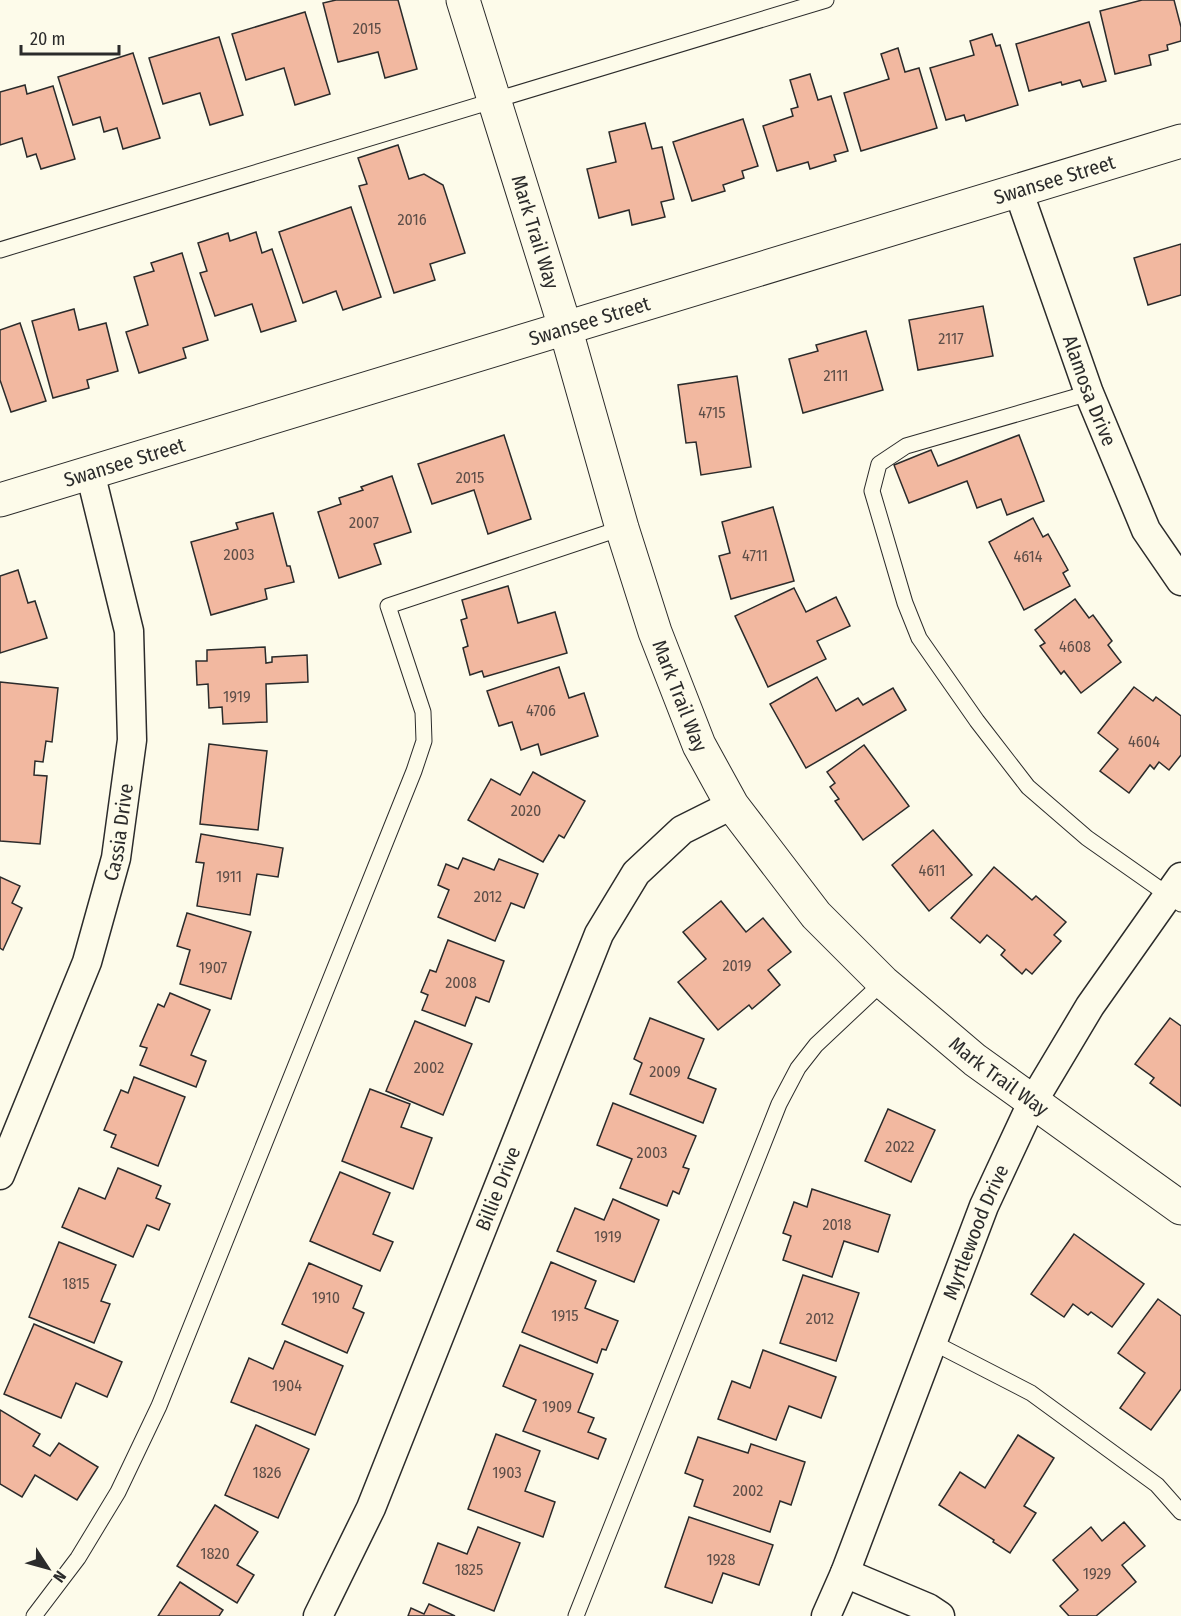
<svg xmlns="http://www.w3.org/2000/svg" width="1181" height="1616" viewBox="0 0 1181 1616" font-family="'Fira Sans Condensed',sans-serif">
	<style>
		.building { fill: #f2b8a0; stroke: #2b2b2b; stroke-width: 1.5 }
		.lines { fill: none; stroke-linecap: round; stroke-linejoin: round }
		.lane-casing { stroke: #2b2b2b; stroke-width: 17 }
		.street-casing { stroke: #2b2b2b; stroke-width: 31 }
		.secondary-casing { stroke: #2b2b2b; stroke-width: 35 }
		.lane { stroke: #fdfbea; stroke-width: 15 }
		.street { stroke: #fdfbea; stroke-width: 28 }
		.secondary { stroke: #fdfbea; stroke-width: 33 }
		.labels { text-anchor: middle; stroke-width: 4.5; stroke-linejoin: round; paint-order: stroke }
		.number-label { font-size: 16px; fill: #5d4e48 }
		.street-label { font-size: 20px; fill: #2b2b2b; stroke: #fdfbea }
	</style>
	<rect width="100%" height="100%" fill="#fdfbea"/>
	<g class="building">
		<path d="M 336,0 L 398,0 L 417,69 L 385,78 L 378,52 L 338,62 L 323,3 Z"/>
		<path d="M 1142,0 L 1174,0 L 1181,27 L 1181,41 L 1167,45 L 1168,50 L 1149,55 L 1151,65 L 1115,74 L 1100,11 Z"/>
		<path d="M 305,12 L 330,94 L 295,105 L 284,68 L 246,80 L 232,34 Z"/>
		<path d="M 1089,22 L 1106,81 L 1083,87 L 1080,80 L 1062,85 L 1061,82 L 1029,91 L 1016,44 Z"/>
		<path d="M 992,34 L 996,46 L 1000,45 L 1018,105 L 966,121 L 964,115 L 946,120 L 930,68 L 974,55 L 970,41 Z"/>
		<path d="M 219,37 L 243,115 L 210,125 L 200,93 L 163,104 L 149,58 Z"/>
		<path d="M 898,48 L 905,72 L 919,68 L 937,128 L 861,151 L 844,93 L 889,79 L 881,54 Z"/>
		<path d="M 133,53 L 160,138 L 123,149 L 117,128 L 104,132 L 100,117 L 73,125 L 58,77 Z"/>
		<path d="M 810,74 L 818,100 L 831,96 L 848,151 L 834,155 L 836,161 L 810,169 L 808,162 L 777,171 L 763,126 L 793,116 L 791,109 L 798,107 L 790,80 Z"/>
		<path d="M 25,85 L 27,94 L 53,86 L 75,159 L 41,169 L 36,154 L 27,157 L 22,138 L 0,145 L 0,92 Z"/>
		<path d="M 743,119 L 758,166 L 742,171 L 744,178 L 723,185 L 725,191 L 692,201 L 673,142 Z"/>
		<path d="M 645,123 L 652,149 L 662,147 L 674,199 L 661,202 L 665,217 L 632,225 L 629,210 L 599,218 L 587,169 L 616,162 L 609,132 Z"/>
		<path d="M 398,145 L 409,179 L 424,174 L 443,185 L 465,253 L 430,264 L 435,280 L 394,293 L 359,186 L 367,184 L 358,158 Z"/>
		<path d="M 351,207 L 381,297 L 343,310 L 336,291 L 303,303 L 279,232 Z"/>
		<path d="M 256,232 L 262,253 L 272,249 L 296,321 L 261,332 L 252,304 L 215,316 L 200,273 L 207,271 L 198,243 L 228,233 L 230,241 Z"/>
		<path d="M 1181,244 L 1181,295 L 1148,305 L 1134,258 Z"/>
		<path d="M 182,253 L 208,340 L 183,348 L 186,358 L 139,373 L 126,332 L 148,325 L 134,277 L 154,271 L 151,263 Z"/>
		<path d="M 983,306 L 993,356 L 918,370 L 909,320 Z"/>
		<path d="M 74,309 L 79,330 L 106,323 L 118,371 L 87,380 L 89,388 L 53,398 L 32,321 Z"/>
		<path d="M 20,323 L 46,401 L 11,412 L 0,380 L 0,330 Z"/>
		<path d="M 866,331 L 883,390 L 803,413 L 789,359 L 818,351 L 816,345 Z"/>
		<path d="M 737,376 L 751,467 L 701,475 L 696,442 L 686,443 L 678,385 Z"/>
		<path d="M 504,435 L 531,519 L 488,534 L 474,490 L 432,504 L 418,464 Z"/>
		<path d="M 1019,435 L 1044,501 L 1007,515 L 1001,499 L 977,508 L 967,481 L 909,503 L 894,465 L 931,450 L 938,466 Z"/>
		<path d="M 392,476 L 411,532 L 374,544 L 381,564 L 339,578 L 318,512 L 341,504 L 339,498 L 363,490 L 361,487 Z"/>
		<path d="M 773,507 L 794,581 L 731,599 L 719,556 L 730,553 L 722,522 Z"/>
		<path d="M 273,513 L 287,566 L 290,566 L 294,582 L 265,589 L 267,599 L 211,615 L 191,542 L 238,529 L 236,523 Z"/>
		<path d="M 1033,518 L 1043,537 L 1048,534 L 1068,570 L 1063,573 L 1070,586 L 1024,610 L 989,542 Z"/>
		<path d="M 18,570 L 28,603 L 35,601 L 47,638 L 0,653 L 0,576 Z"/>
		<path d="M 508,586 L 518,623 L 555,612 L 567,653 L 484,677 L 482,671 L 470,675 L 463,648 L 468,646 L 461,620 L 467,618 L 462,600 Z"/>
		<path d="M 794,588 L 806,612 L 836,597 L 850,626 L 817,641 L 826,659 L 768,687 L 735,616 Z"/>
		<path d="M 1075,599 L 1089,618 L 1093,615 L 1112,641 L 1108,645 L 1121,662 L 1081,693 L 1064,671 L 1061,674 L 1040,646 L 1045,643 L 1035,630 Z"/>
		<path d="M 265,647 L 266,663 L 272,662 L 272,657 L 307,655 L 308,682 L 266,684 L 267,722 L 223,724 L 222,707 L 209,708 L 208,684 L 197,685 L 196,661 L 207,661 L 207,650 Z"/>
		<path d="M 559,667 L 569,698 L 584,693 L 598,736 L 541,755 L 538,744 L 521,750 L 512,722 L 499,726 L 487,691 Z"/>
		<path d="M 817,677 L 836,711 L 858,698 L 863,705 L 893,688 L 906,710 L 806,768 L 770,704 Z"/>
		<path d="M 0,682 L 58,688 L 52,742 L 46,741 L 43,762 L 35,761 L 34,775 L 47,776 L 40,844 L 0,841 Z"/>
		<path d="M 1134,687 L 1153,701 L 1156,697 L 1181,716 L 1181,755 L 1169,770 L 1159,762 L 1154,769 L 1150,765 L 1129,793 L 1100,771 L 1118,749 L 1098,733 Z"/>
		<path d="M 209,744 L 267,751 L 258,830 L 200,824 Z"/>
		<path d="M 864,745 L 909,806 L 863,840 L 835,801 L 839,799 L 830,787 L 835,783 L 827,772 Z"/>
		<path d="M 533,772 L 585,801 L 564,838 L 559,835 L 543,862 L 468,820 L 491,779 L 520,795 Z"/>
		<path d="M 933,830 L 972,875 L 929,911 L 892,865 Z"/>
		<path d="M 201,834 L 283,848 L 278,877 L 257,874 L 250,915 L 197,906 L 204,863 L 196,862 Z"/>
		<path d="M 463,858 L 494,870 L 499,859 L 538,874 L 524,908 L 511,903 L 495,941 L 438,917 L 449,890 L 438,885 L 446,864 L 458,869 Z"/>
		<path d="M 994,867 L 1032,900 L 1036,896 L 1066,922 L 1054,935 L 1061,941 L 1032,974 L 1026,969 L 1022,974 L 1001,955 L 1005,950 L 987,935 L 980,943 L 951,918 Z"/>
		<path d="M 0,877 L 20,886 L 12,903 L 22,908 L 3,950 L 0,948 Z"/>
		<path d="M 721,901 L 746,932 L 763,918 L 791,952 L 768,970 L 780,985 L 752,1009 L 749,1005 L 718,1030 L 678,982 L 706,959 L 683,932 Z"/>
		<path d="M 187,913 L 251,932 L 231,999 L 180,984 L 190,950 L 177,946 Z"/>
		<path d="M 448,940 L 504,961 L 489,1002 L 476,997 L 465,1026 L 422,1010 L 428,995 L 421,992 L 430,970 L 436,972 Z"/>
		<path d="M 170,993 L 210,1010 L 191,1055 L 206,1061 L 196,1087 L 140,1065 L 147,1048 L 140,1046 L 158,1004 L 164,1007 Z"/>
		<path d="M 650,1018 L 704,1039 L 688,1078 L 716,1089 L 703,1123 L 630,1094 L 642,1063 L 634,1059 Z"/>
		<path d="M 1170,1018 L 1181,1026 L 1181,1106 L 1150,1083 L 1154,1078 L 1135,1064 Z"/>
		<path d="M 415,1021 L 472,1044 L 443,1115 L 386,1091 Z"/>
		<path d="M 134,1077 L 185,1097 L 158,1166 L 111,1147 L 116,1135 L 104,1130 L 121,1090 L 128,1093 Z"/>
		<path d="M 370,1089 L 410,1104 L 401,1127 L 432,1138 L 413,1189 L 342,1161 Z"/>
		<path d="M 613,1103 L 696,1136 L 683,1167 L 689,1169 L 679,1194 L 673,1191 L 667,1206 L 620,1188 L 632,1159 L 597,1145 Z"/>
		<path d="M 888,1109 L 935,1130 L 911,1182 L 865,1161 Z"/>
		<path d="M 118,1168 L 161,1186 L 156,1198 L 170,1204 L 159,1230 L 147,1225 L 133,1257 L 62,1227 L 79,1188 L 105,1199 Z"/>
		<path d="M 340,1172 L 390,1193 L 373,1234 L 393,1242 L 380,1271 L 310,1241 Z"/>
		<path d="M 812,1189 L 890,1215 L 878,1252 L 844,1241 L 832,1277 L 783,1260 L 791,1236 L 783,1233 L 794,1202 L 807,1207 Z"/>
		<path d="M 613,1199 L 659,1220 L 634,1282 L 557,1251 L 575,1208 L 604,1220 Z"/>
		<path d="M 1074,1234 L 1144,1284 L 1112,1327 L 1091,1312 L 1088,1315 L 1073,1304 L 1064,1317 L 1031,1294 Z"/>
		<path d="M 59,1242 L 116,1265 L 101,1301 L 110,1304 L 94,1343 L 29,1317 Z"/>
		<path d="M 551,1262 L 596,1281 L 585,1308 L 618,1321 L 606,1350 L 602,1349 L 597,1363 L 522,1332 Z"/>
		<path d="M 309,1263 L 362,1286 L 353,1308 L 364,1313 L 347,1353 L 282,1324 Z"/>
		<path d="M 803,1275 L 859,1293 L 836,1361 L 780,1343 Z"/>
		<path d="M 1158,1299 L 1181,1316 L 1181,1389 L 1151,1430 L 1120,1408 L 1145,1373 L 1118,1353 Z"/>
		<path d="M 34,1324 L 122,1362 L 107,1397 L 76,1383 L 61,1418 L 4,1394 Z"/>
		<path d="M 285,1341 L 343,1366 L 315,1435 L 231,1402 L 249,1358 L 273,1369 Z"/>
		<path d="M 520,1345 L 593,1374 L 578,1412 L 594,1418 L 588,1432 L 606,1439 L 598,1459 L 523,1431 L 536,1400 L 503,1386 Z"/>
		<path d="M 763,1350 L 836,1377 L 821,1418 L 789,1406 L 776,1440 L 718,1419 L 732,1381 L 750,1388 Z"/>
		<path d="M 0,1410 L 40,1434 L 33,1446 L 50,1456 L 59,1443 L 98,1467 L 77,1500 L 35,1475 L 22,1497 L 0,1484 Z"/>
		<path d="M 256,1425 L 309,1449 L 278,1518 L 225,1495 Z"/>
		<path d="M 496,1434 L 540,1451 L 525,1491 L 555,1502 L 543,1537 L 468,1509 Z"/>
		<path d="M 1018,1435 L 1054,1458 L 1024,1506 L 1036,1513 L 1010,1553 L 993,1542 L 994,1540 L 939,1505 L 960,1472 L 985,1488 Z"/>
		<path d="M 698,1437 L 748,1453 L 751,1444 L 805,1462 L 791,1505 L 780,1501 L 770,1532 L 694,1506 L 703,1480 L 685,1473 Z"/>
		<path d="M 215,1505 L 258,1532 L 237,1565 L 254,1575 L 237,1603 L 177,1566 Z"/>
		<path d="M 689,1517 L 773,1545 L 759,1585 L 723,1573 L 712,1603 L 665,1587 Z"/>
		<path d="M 1124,1522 L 1145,1546 L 1122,1565 L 1136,1582 L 1096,1616 L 1069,1616 L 1060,1606 L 1078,1590 L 1053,1560 L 1091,1527 L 1102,1541 Z"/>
		<path d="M 478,1527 L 520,1543 L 494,1611 L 423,1583 L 438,1543 L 467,1554 Z"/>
		<path d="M 180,1582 L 223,1610 L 219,1616 L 158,1616 Z"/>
		<path d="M 429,1604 L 455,1616 L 408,1616 L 411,1608 L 424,1614 Z"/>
	</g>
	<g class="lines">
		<g class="lane-casing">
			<g id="lane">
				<path d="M 0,250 L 826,0"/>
				<path d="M 1089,393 L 906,446 L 879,464 L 872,491 L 905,603 L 919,638 L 977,721 L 1028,787 L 1087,838 L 1181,904"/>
				<path d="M 932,1342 L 1031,1393 L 1157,1485 L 1181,1512"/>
				<path d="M 34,1616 L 78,1558 L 118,1492 L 159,1406 L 414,771 L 424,741 L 423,712 L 388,606 L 622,528"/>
				<path d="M 576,1616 L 779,1104 L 798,1068 L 816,1045 L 883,982"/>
			</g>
		</g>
		<g class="street-casing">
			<g id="street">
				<path id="s1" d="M 1018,190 L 1089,393 L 1146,530 L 1181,581"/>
				<path id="s2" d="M 0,1175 L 87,962 L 116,858 L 132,740 L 129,631 L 90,472"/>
				<path d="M 845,1573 L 928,1608 L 940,1616"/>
				<path id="s3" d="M 318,1616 L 371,1508 L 599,934 L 636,873 L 682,830 L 732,805"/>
				<path id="s4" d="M 826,1616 L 845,1573 L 984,1206 L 1032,1103 L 1090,1006 L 1181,877"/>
			</g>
		</g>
		<g class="secondary-casing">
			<g id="secondary">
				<path id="s5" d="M 463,0 L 565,327 L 622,528 L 655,632 L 699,745 L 732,805 L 816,915 L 883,982 L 975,1060 L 1181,1208"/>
				<path id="s6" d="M 0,500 L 1181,141"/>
			</g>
		</g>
		<use href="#lane" class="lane"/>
		<use href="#street" class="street"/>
		<use href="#secondary" class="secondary"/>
	</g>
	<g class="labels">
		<g class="number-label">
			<text x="367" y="34">2015</text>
			<text x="412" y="225">2016</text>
			<text x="951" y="344">2117</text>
			<text x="836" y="381">2111</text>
			<text x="712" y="418">4715</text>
			<text x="470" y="483">2015</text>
			<text x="364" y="528">2007</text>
			<text x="239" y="560">2003</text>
			<text x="755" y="561">4711</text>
			<text x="1028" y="562">4614</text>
			<text x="1075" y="652">4608</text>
			<text x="237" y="702">1919</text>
			<text x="541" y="716">4706</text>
			<text x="1144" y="747">4604</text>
			<text x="526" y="816">2020</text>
			<text x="932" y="876">4611</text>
			<text x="229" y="882">1911</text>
			<text x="488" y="902">2012</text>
			<text x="737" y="971">2019</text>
			<text x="213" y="973">1907</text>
			<text x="461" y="988">2008</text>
			<text x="429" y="1073">2002</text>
			<text x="665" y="1077">2009</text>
			<text x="900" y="1152">2022</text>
			<text x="652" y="1158">2003</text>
			<text x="837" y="1230">2018</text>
			<text x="608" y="1242">1919</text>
			<text x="76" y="1289">1815</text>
			<text x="326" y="1303">1910</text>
			<text x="565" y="1321">1915</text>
			<text x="820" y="1324">2012</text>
			<text x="287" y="1391">1904</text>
			<text x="557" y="1412">1909</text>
			<text x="267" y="1478">1826</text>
			<text x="507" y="1478">1903</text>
			<text x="748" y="1496">2002</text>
			<text x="215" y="1559">1820</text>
			<text x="721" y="1565">1928</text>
			<text x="469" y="1575">1825</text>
			<text x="1097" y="1579">1929</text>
		</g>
		<g class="street-label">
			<text dy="7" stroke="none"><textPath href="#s6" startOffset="1102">Swansee Street</textPath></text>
			<text dy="7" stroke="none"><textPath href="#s5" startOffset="243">Mark Trail Way</textPath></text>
			<text dy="7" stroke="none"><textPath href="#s6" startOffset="616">Swansee Street</textPath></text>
			<text dy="7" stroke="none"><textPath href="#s1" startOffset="213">Alamosa Drive</textPath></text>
			<text dy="7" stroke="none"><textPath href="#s6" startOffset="130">Swansee Street</textPath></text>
			<text dy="7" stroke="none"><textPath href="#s5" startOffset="729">Mark Trail Way</textPath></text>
			<text dy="7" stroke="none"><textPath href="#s2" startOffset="364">Cassia Drive</textPath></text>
			<text dy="7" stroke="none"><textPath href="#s5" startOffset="1233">Mark Trail Way</textPath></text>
			<text dy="7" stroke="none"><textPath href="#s3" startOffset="464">Billie Drive</textPath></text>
			<text dy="7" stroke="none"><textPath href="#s4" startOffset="412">Myrtlewood Drive</textPath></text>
		</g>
	</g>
	<g transform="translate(48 1568) rotate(126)" stroke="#fdfbea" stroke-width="4.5" paint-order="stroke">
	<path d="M0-4.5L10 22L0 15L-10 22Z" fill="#2b2b2b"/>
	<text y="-9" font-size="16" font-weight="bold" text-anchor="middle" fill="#2b2b2b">N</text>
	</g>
	<path d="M21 45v9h98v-9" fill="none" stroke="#2b2b2b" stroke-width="3"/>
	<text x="30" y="45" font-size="18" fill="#2b2b2b" stroke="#fdfbea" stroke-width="4.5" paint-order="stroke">20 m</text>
</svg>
